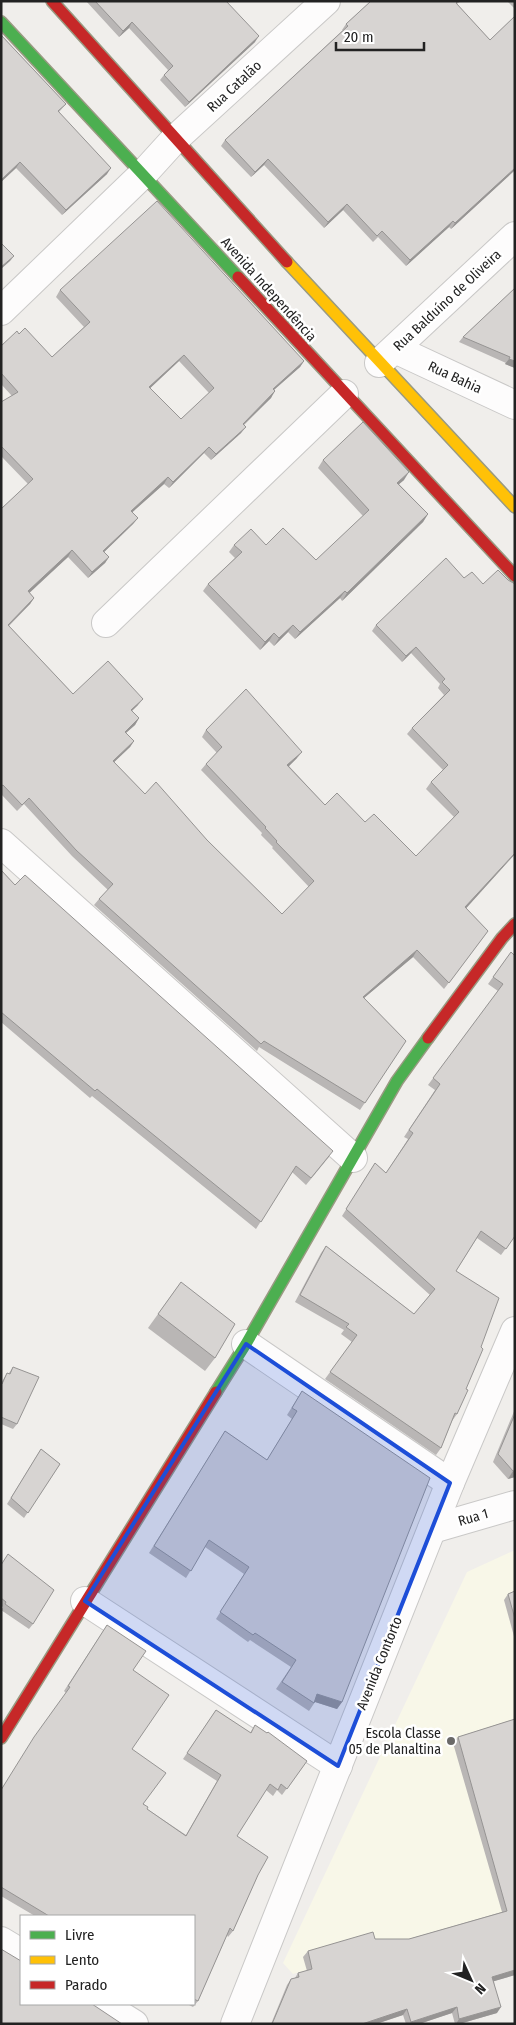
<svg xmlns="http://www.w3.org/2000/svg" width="516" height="2025" viewBox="0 0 516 2025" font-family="'Fira Sans Condensed',sans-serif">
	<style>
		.education { fill: #f8f7e8 }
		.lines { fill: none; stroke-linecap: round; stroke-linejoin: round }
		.street-casing { stroke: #c9c8c7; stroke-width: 30 }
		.fast-casing { stroke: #999a82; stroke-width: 14 }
		.slow-casing { stroke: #999a82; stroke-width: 14 }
		.jam-casing { stroke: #999a82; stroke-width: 14 }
		.street { stroke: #fdfcfc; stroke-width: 28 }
		.fast { stroke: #4caf50; stroke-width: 11 }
		.slow { stroke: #ffc107; stroke-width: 11 }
		.jam { stroke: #c62828; stroke-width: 11 }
		.wall { fill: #b9b6b5; fill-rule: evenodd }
		.shaded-wall { fill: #969493 }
		.building { fill: #d7d4d2; stroke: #969493; fill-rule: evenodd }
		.marked { fill: #1d4ed8; fill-opacity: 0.2; stroke: #1d4ed8; stroke-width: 4; stroke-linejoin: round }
		.poi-dot { fill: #6a6968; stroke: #fff; stroke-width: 2 }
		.labels { text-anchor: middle; stroke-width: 5; stroke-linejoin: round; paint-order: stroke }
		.street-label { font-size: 14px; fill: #222; stroke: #fff }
		.poi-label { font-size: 14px; fill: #222; stroke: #fff; text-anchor: end }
	</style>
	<rect width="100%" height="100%" fill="#f0eeeb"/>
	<path class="education" d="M 515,1550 L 515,1909 L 293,1974 L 283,1963 L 467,1572 Z"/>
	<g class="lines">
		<g class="street-casing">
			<g id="street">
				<path d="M 1,311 L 144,173 L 174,140 L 326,1"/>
				<path d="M 395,349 L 515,405"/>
				<path d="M 379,363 L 515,236"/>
				<path d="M 106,623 L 344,394"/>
				<path d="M 1,843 L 353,1158"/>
				<path d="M 246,1344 L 450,1483"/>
				<path d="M 432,1529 L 515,1505"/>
				<path d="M 85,1601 L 338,1766"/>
				<path d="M 1,1941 L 21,1953"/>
				<path d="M 102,2004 L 134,2024"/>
				<path d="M 235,2024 L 450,1483 L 515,1331"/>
			</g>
		</g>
		<g class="fast-casing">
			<g id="fast">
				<path d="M 1,22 L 238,277"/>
				<path d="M 216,1392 L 246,1344 L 397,1081 L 428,1038"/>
			</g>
		</g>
		<g class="slow-casing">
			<path id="slow" d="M 287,262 L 515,507"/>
		</g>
		<g class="jam-casing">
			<g id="jam">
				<path d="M 52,1 L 287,262"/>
				<path d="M 238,277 L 515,576"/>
				<path d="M 428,1038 L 502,938 L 515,924"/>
				<path d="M 1,1738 L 216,1392"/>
			</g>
		</g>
		<use href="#street" class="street"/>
		<use href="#fast" class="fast"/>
		<use href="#slow" class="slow"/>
		<use href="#jam" class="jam"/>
	</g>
	<g class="wall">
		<path d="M 86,1 L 226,1 L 255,42 L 185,107 L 160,80 L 168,70 L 129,28 L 119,37 Z"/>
		<path d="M 371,1 L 460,1 L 457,4 L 490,40 L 515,16 L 515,170 L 501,183 L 451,229 L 449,227 L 406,266 L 378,237 L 373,242 L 343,210 L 324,228 L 264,165 L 251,177 L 221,146 L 225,140 L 343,30 L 342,30 L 346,24 Z"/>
		<path d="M 507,1 L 515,1 L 515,9 Z"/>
		<path d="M 1,35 L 66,104 L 59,112 L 107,174 L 62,215 L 16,168 L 1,182 Z"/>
		<path d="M 515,288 L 515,368 L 505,364 L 506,363 L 459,342 L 463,337 Z"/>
		<path d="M 60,290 L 304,361 L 300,367 L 274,390 L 271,398 L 244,425 L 241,433 L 211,460 L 204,453 L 169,488 L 164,484 L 132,512 L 138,518 L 133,524 L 104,552 L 109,557 L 105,563 L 88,578 L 68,557 L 29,592 L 34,598 L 30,604 L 9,626 L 73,694 L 138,705 L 132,711 L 139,718 L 135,725 L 126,733 L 134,741 L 130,747 L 114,762 L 145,794 L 207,840 L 282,914 L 309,887 L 272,848 L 273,847 L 261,835 L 262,833 L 201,770 L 206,764 L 217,753 L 202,737 L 206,730 L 297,758 L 289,766 L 325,805 L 365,822 L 416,856 L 454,817 L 426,789 L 431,782 L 443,770 L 407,734 L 412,728 L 444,695 L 438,688 L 440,684 L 411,653 L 402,662 L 372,631 L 376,625 L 464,578 L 483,584 L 508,580 L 515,584 L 515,854 L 466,908 L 488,931 L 444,989 L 413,957 L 364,998 L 406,1041 L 360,1110 L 259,1047 L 257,1051 L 94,905 L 99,899 L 108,890 L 72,856 L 24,804 L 17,811 L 1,794 L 1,509 L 28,484 L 1,456 L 1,402 L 12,396 L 1,384 L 1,346 L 19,334 L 52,357 L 84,327 L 56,297 ZM 179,361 L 209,393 L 181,419 L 150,388 Z"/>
		<path d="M 323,460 L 404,480 L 399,484 L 428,514 L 423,522 L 342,601 L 340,598 L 295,639 L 288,632 L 274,646 L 269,641 L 260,650 L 203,591 L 208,584 L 235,558 L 229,552 L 234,545 L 266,545 L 316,560 L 363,516 L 318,468 Z"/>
		<path d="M 1,870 L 15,885 L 329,1157 L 306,1185 L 292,1172 L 256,1229 L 92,1096 L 90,1098 L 1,1022 Z"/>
		<path d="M 511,952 L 515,1236 L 501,1255 L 477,1238 L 456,1271 L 466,1389 L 457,1414 L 452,1421 L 441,1448 L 436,1455 L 325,1379 L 352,1342 L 341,1334 L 344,1330 L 295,1302 L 321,1253 L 326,1246 L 414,1314 L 430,1295 L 342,1216 L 375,1163 L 386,1173 L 408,1139 L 404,1137 L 435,1090 L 428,1085 L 498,991 L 488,984 Z"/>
		<path d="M 181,1282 L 215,1358 L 205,1371 L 148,1328 Z"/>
		<path d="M 13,1367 L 17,1424 L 13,1429 L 1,1424 L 1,1383 L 7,1373 L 9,1373 Z"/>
		<path d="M 302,1391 L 342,1702 L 337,1709 L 315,1702 L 309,1711 L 276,1689 L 291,1667 L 250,1640 L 248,1642 L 216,1619 L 244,1574 L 205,1547 L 186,1578 L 149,1553 L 225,1431 L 267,1460 L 292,1419 L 287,1415 Z"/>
		<path d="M 515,1409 L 515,1477 L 508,1479 L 493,1462 Z"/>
		<path d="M 41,1449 L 60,1464 L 24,1518 L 7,1504 Z"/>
		<path d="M 1,1565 L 33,1624 L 29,1629 L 1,1610 L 3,1607 L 1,1606 Z"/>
		<path d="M 515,1591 L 515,1640 L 504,1600 L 508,1594 Z"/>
		<path d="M 107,1625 L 133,1670 L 132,1749 L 144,1804 L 147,1809 L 186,1835 L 217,1781 L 183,1759 L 216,1710 L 250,1733 L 255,1725 L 307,1761 L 282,1795 L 277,1790 L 273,1796 L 266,1790 L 237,1836 L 258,1875 L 233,1931 L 228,1937 L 227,1935 L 198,2001 L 193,2007 L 187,2004 L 194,2004 L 194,1916 L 35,1916 L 1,1896 L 1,1790 L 66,1693 L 64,1691 Z"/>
		<path d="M 515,1719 L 515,1975 L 494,1981 L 497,2013 L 459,2024 L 455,2024 L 452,2013 L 419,2024 L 406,2024 L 403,2015 L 376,2024 L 271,2024 L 287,1985 L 291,1979 L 295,1978 L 298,1973 L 307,1971 L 303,1957 L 308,1951 L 375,1939 L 409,1939 L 502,1912 L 453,1743 L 458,1737 Z"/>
	</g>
	<g class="shaded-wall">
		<path d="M 132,22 L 129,28 L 119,37 L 123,31 Z"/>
		<path d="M 259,36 L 255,42 L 185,107 L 189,102 Z"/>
		<path d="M 268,159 L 264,165 L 251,177 L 255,172 Z"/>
		<path d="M 20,162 L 16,168 L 1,182 L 1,180 Z"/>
		<path d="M 111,168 L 107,174 L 62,215 L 66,210 Z"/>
		<path d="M 515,168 L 515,170 L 501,183 L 451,229 L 455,223 Z"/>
		<path d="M 347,204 L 343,210 L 324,228 L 328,222 Z"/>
		<path d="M 453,221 L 449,227 L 406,266 L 410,260 Z"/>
		<path d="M 14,256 L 10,261 L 1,269 L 1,267 Z"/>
		<path d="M 184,355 L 179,361 L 145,393 L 149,387 Z"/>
		<path d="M 509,359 L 515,361 L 515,368 L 505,364 Z"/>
		<path d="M 304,361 L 300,367 L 268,395 L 273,389 Z"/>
		<path d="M 275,391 L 271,398 L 238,430 L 243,424 Z"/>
		<path d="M 246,427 L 241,433 L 211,460 L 216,454 Z"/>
		<path d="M 209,447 L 204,453 L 169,488 L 173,482 Z"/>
		<path d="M 409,472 L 404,480 L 392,490 L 397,483 Z"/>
		<path d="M 168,477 L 164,484 L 127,517 L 131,511 Z"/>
		<path d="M 428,514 L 423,522 L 342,601 L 347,593 Z"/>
		<path d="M 138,518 L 133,524 L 99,557 L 103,551 Z"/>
		<path d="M 72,550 L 68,557 L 24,598 L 28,591 Z"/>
		<path d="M 109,557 L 105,563 L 88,578 L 92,572 Z"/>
		<path d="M 345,591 L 340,598 L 295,639 L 300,632 Z"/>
		<path d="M 34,598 L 30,604 L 3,631 L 8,625 Z"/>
		<path d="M 293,625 L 288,632 L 274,646 L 279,638 Z"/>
		<path d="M 274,633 L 269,641 L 260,650 L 265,642 Z"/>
		<path d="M 416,647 L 411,653 L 402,662 L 406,656 Z"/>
		<path d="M 143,699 L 138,705 L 126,716 L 131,710 Z"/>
		<path d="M 139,718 L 135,725 L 120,738 L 125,732 Z"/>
		<path d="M 134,741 L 130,747 L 109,767 L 113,761 Z"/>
		<path d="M 302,752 L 297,758 L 283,772 L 287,765 Z"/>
		<path d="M 515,853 L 515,854 L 461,914 L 465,907 Z"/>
		<path d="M 417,950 L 413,957 L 358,1003 L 363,997 Z"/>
		<path d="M 513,1471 L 515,1471 L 515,1477 L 508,1479 Z"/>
		<path d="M 317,1694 L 342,1702 L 337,1709 L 312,1701 Z"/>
		<path d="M 515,1970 L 515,1975 L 488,1983 L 492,1977 Z"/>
		<path d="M 457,2007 L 452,2013 L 419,2024 L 409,2024 L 411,2022 Z"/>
		<path d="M 501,2007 L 497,2013 L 459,2024 L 456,2024 L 459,2019 Z"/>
		<path d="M 407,2009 L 403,2015 L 376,2024 L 362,2024 Z"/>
	</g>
	<g class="building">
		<path d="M 95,1 L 226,1 L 259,36 L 189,102 L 164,75 L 173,66 L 132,22 L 123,31 Z"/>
		<path d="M 371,1 L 458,1 L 456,3 L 490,40 L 515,16 L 515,168 L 455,223 L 453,221 L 410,260 L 382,231 L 377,236 L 347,204 L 328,222 L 268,159 L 255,172 L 225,140 L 348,26 L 346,24 Z"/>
		<path d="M 1,35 L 66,104 L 58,111 L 111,168 L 66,210 L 20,162 L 1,180 Z"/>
		<path d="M 157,201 L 304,361 L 273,389 L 275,391 L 243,424 L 246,427 L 216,454 L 209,447 L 173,482 L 168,477 L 131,511 L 138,518 L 103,551 L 109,557 L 92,572 L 72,550 L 28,591 L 34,598 L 8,625 L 73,694 L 108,661 L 143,699 L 131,710 L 139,718 L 125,732 L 134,741 L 113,761 L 145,794 L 156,782 L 207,840 L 282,914 L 314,881 L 276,842 L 277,841 L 265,828 L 266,827 L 206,764 L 222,747 L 206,730 L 246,689 L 302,752 L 287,765 L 325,805 L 337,793 L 365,822 L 374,814 L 416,856 L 459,812 L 431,782 L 448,765 L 412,728 L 450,690 L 442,682 L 445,679 L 416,647 L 406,656 L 376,625 L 446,558 L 464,578 L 472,572 L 483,584 L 498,570 L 508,580 L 515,584 L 515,853 L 465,907 L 488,931 L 449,983 L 417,950 L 363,997 L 406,1041 L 365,1103 L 264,1041 L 261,1044 L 99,899 L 113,884 L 76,850 L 29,798 L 22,805 L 3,785 L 1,786 L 1,509 L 33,479 L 1,446 L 1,402 L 18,392 L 1,373 L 1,346 L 17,331 L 19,334 L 25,328 L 52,357 L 90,322 L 60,290 ZM 184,355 L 214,388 L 181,419 L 149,387 Z"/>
		<path d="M 1,243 L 14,256 L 1,267 Z"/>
		<path d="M 515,288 L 515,361 L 509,359 L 510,357 L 463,337 Z"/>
		<path d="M 363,422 L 409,472 L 397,483 L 428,514 L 347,593 L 345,591 L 300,632 L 293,625 L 279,638 L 274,633 L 265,642 L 208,584 L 242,552 L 234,545 L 251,529 L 266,545 L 283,528 L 316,560 L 369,510 L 323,460 Z"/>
		<path d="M 1,870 L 15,885 L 25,875 L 333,1151 L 311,1178 L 296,1166 L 261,1222 L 97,1089 L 95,1091 L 1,1012 Z"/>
		<path d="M 511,952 L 515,956 L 515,1236 L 506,1249 L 481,1231 L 456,1271 L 499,1298 L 481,1347 L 483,1349 L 466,1389 L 468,1390 L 457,1414 L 455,1413 L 441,1448 L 330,1372 L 357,1335 L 346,1327 L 349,1324 L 300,1295 L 326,1246 L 414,1314 L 435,1289 L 346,1209 L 375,1163 L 386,1173 L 413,1133 L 409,1130 L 440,1084 L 433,1078 L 503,984 L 493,977 Z"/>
		<path d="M 181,1282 L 235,1324 L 215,1358 L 158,1314 Z"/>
		<path d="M 13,1367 L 39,1377 L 17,1424 L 1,1417 L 1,1384 L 2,1384 L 7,1373 L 10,1374 Z"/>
		<path d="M 302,1391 L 430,1478 L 342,1702 L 317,1694 L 314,1703 L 282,1682 L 296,1660 L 255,1633 L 253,1635 L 220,1612 L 249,1567 L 209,1540 L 191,1571 L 154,1546 L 225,1431 L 267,1460 L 297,1411 L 292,1408 Z"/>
		<path d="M 515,1414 L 515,1471 L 513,1471 L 498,1454 Z"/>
		<path d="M 41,1449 L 60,1464 L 28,1513 L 11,1498 Z"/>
		<path d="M 8,1554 L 54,1590 L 33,1624 L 5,1604 L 6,1602 L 1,1598 L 1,1565 Z"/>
		<path d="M 515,1591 L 515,1619 L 508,1594 Z"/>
		<path d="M 107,1625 L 146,1651 L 133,1670 L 169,1695 L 132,1749 L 166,1773 L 143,1804 L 148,1807 L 147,1809 L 186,1836 L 221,1775 L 187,1753 L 216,1710 L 251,1733 L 255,1725 L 267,1733 L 268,1732 L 307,1761 L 287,1789 L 281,1784 L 278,1790 L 270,1784 L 237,1836 L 268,1857 L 258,1875 L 233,1931 L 230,1928 L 198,2001 L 194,1999 L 194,1916 L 49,1916 L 1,1887 L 1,1790 L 34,1737 L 70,1687 L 68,1686 Z"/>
		<path d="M 515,1719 L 515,1970 L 492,1977 L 501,2007 L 459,2019 L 457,2007 L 411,2022 L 407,2009 L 362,2024 L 272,2024 L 291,1979 L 299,1977 L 298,1973 L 312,1969 L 308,1951 L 373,1932 L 375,1939 L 409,1939 L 507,1911 L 458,1737 Z"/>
		<path d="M 1,1949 L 21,1961 L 21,2004 L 92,2004 L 122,2024 L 1,2024 Z"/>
	</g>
	<path class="marked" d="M 246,1344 L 450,1483 L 338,1766 L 85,1601 Z"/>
	<circle class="poi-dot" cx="451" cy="1741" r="5"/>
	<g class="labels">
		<g class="street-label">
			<text transform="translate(234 86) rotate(-43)" y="5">Rua Catalão</text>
			<text transform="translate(269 289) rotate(48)" y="5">Avenida Independência</text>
			<text transform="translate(447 300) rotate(-43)" y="5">Rua Balduíno de Oliveira</text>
			<text transform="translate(455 377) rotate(25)" y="5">Rua Bahia</text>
			<text transform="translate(473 1517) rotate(-16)" y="5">Rua 1</text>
			<text transform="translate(379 1663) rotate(-68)" y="5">Avenida Contorto</text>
		</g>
		<g class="poi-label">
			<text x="441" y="1738">Escola Classe<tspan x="441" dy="16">05 de Planaltina</tspan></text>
		</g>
	</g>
	<rect width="516" height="2025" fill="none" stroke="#222222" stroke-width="5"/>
	<rect x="20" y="1915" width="175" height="90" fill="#ffffff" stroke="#a7a7a7"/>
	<rect x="30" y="1931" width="25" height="8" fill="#4caf50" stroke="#a7a7a7"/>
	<text x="65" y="1940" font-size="15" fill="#222222">Livre</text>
	<rect x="30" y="1956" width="25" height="8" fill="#ffc107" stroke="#a7a7a7"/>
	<text x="65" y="1965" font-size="15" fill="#222222">Lento</text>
	<rect x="30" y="1981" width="25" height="8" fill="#c62828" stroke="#a7a7a7"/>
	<text x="65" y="1990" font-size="15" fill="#222222">Parado</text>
	<g transform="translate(471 1980) rotate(134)" stroke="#ffffff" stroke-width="4" paint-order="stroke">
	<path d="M0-4L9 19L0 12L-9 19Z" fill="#222222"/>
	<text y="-8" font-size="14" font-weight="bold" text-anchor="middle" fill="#222222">N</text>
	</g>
	<path d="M336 42v8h88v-8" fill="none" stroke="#222222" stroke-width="2.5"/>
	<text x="344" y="42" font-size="15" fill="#222222" stroke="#ffffff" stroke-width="4" paint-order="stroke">20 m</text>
</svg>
